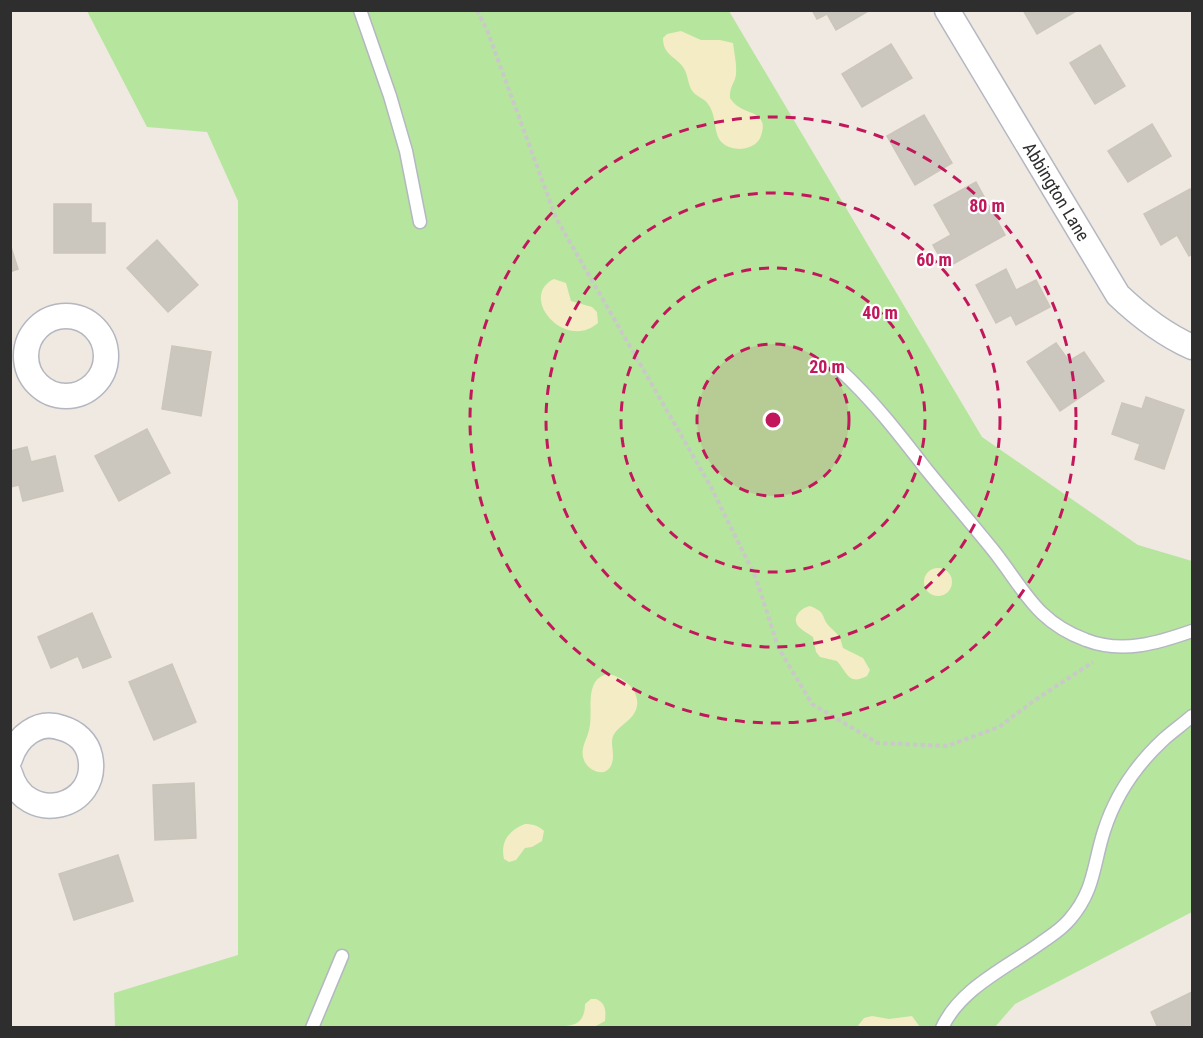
<svg xmlns="http://www.w3.org/2000/svg" width="1203" height="1038" viewBox="0 0 1203 1038" font-family="'Roboto Condensed',sans-serif">
	<style>
		.green { fill: #b6e59e }
		.sand { fill: #f3ecc5 }
		.building { fill: #cbc7bf; stroke: #cbc5ba; stroke-width: 1.5 }
		.lines { fill: none; stroke-linecap: round; stroke-linejoin: round }
		.lane-casing { stroke: #b4b7c1; stroke-width: 15 }
		.street-casing { stroke: #b4b7c1; stroke-width: 27 }
		.path { stroke: #c9c9c9; stroke-width: 4; stroke-dasharray: 4.5 3; stroke-linecap: butt }
		.lane { stroke: #fff; stroke-width: 12 }
		.street { stroke: #fff; stroke-width: 24 }
		.ring { fill: none; stroke: #c2185b; stroke-width: 3; stroke-dasharray: 10 8 }
		.labels { text-anchor: middle; stroke-width: 4.5; stroke-linejoin: round; paint-order: stroke }
		.street-label { font-size: 18px; fill: #2e2e2e; stroke: #fff }
		.centre { fill: #c2185b; stroke: #fff; stroke-width: 3 }
		.ring-label { font-size: 18px; text-anchor: middle; font-weight: bold; fill: #c2185b; stroke: #fff; stroke-width: 4.5; stroke-linejoin: round; paint-order: stroke }
	</style>
	<rect width="100%" height="100%" fill="#efe9e1"/>
	<path class="green" d="M 87,11 L 729,11 L 982,437 L 1138,545 L 1192,561 L 1192,912 L 1015,1004 L 995,1027 L 115,1027 L 114,993 L 238,955 L 238,201 L 207,132 L 147,127 Z"/>
	<g class="sand">
		<path d="M 681,31 L 701,40 L 720,40 L 733,43 C 734,52 737,64 736,74 C 735,84 730,84 730,98 C 740,114 758,110 762,122 C 764,126 762,135 759,140 C 755,146 746,149 739,149 C 707,146 721,121 708,104 C 705,99 698,97 694,93 C 687,86 689,75 683,67 C 675,56 663,55 663,38 L 667,34 Z"/>
		<path d="M 554,279 L 566,283 L 571,301 L 592,307 L 597,312 L 598,323 C 564,352 518,296 554,279 Z"/>
		<circle cx="938" cy="582" r="14"/>
		<path d="M 810,606 C 828,613 820,617 830,627 C 838,635 840,635 843,648 L 863,658 L 870,670 L 867,676 C 848,686 847,672 837,661 L 820,657 L 816,652 L 813,637 C 809,634 803,631 800,628 C 790,619 800,608 810,606 Z"/>
		<path d="M 607,674 C 625,676 644,694 635,712 C 630,722 618,726 613,736 C 610,744 615,754 612,763 C 607,780 586,771 583,757 C 581,747 587,739 589,730 C 594,712 583,680 607,674 Z"/>
		<path d="M 525,824 C 532,824 538,825 544,831 L 542,841 L 532,847 L 525,848 L 516,860 L 509,862 L 504,859 C 500,842 509,830 525,824 Z"/>
		<path d="M 591,999 L 596,999 C 606,1003 606,1011 605,1021 L 594,1027 L 564,1027 L 564,1026 C 579,1026 585,1018 585,1004 Z"/>
		<path d="M 872,1016 L 889,1019 L 912,1016 L 920,1027 L 857,1027 L 864,1018 Z"/>
	</g>
	<g class="building">
		<path d="M 812,10 L 870,10 L 836,30 L 827,14 L 817,19 Z"/>
		<path d="M 1023,10 L 1078,10 L 1037,34 Z"/>
		<path d="M 891,44 L 912,78 L 862,107 L 842,74 Z"/>
		<path d="M 1100,45 L 1125,86 L 1095,104 L 1070,63 Z"/>
		<path d="M 924,115 L 952,163 L 915,185 L 887,136 Z"/>
		<path d="M 1152,124 L 1171,156 L 1128,182 L 1108,151 Z"/>
		<path d="M 976,182 L 1005,235 L 946,268 L 933,245 L 951,235 L 934,205 Z"/>
		<path d="M 1190,189 L 1192,193 L 1192,254 L 1189,256 L 1177,235 L 1161,245 L 1144,214 Z"/>
		<path d="M 54,204 L 91,204 L 91,223 L 105,223 L 105,253 L 54,253 Z"/>
		<path d="M 157,240 L 198,285 L 168,312 L 127,268 Z"/>
		<path d="M 10,244 L 18,269 L 10,272 Z"/>
		<path d="M 1006,269 L 1016,290 L 1036,280 L 1050,307 L 1016,325 L 1011,315 L 996,323 L 976,285 Z"/>
		<path d="M 1056,343 L 1069,361 L 1084,352 L 1104,381 L 1060,411 L 1027,362 Z"/>
		<path d="M 172,346 L 211,352 L 201,416 L 162,409 Z"/>
		<path d="M 1146,397 L 1184,410 L 1164,469 L 1135,459 L 1140,444 L 1112,434 L 1122,403 L 1142,409 Z"/>
		<path d="M 147,429 L 170,473 L 119,501 L 95,456 Z"/>
		<path d="M 27,447 L 31,462 L 55,456 L 63,491 L 23,501 L 19,485 L 10,487 L 10,451 Z"/>
		<path d="M 92,613 L 111,657 L 83,668 L 78,656 L 51,668 L 38,637 Z"/>
		<path d="M 172,664 L 196,722 L 154,740 L 129,682 Z"/>
		<path d="M 194,783 L 196,838 L 155,840 L 153,785 Z"/>
		<path d="M 118,855 L 133,901 L 74,920 L 59,874 Z"/>
		<path d="M 1192,992 L 1192,1028 L 1158,1028 L 1151,1012 Z"/>
	</g>
	<g class="lines">
		<g class="lane-casing">
			<g id="lane">
				<path d="M 360,10 L 390,96 L 406,151 L 420,222"/>
				<path d="M 839,369 C 872,399 899,434 926,469 C 948,496 971,523 993,550 C 1024,589 1036,622 1086,640 C 1122,654 1158,643 1192,631"/>
				<path d="M 312,1028 L 342,956"/>
				<path d="M 942,1028 C 960,988 1008,967 1042,942 C 1052,935 1062,929 1070,919 C 1095,890 1093,865 1104,831 C 1115,796 1137,764 1164,739 C 1173,731 1183,724 1192,716"/>
			</g>
		</g>
		<g class="street-casing">
			<g id="street">
				<path id="s1" d="M 947,10 L 1118,295 C 1141,317 1163,334 1192,347"/>
				<circle cx="66" cy="356" r="40"/>
				<path d="M 10,759 C 17,737 38,719 62,728 C 76,732 87,742 90,756 C 101,809 25,827 10,773"/>
			</g>
		</g>
		<path class="path" d="M 477,10 L 487,30 L 556,218 L 711,487 L 756,578 L 778,647 L 812,704 L 878,743 L 947,746 L 999,727 L 1032,702 L 1093,662"/>
		<use href="#lane" class="lane"/>
		<use href="#street" class="street"/>
	</g>
	<circle cx="773" cy="420" r="76" fill="#c2185b" fill-opacity=".12"/>
	<g class="ring">
		<circle cx="773" cy="420" r="76"/>
		<circle cx="773" cy="420" r="152"/>
		<circle cx="773" cy="420" r="227"/>
		<circle cx="773" cy="420" r="303"/>
	</g>
	<g class="labels">
		<g class="street-label">
			<text dy="6" stroke="none"><textPath href="#s1" startOffset="212">Abbington Lane</textPath></text>
		</g>
	</g>
	<circle cx="773" cy="420" r="9" class="centre"/>
	<g class="ring-label">
		<text x="987" y="212">80 m</text>
		<text x="934" y="266">60 m</text>
		<text x="880" y="319">40 m</text>
		<text x="827" y="373">20 m</text>
	</g>
	<rect width="1203" height="1038" fill="none" stroke="#2e2e2e" stroke-width="24"/>
</svg>
